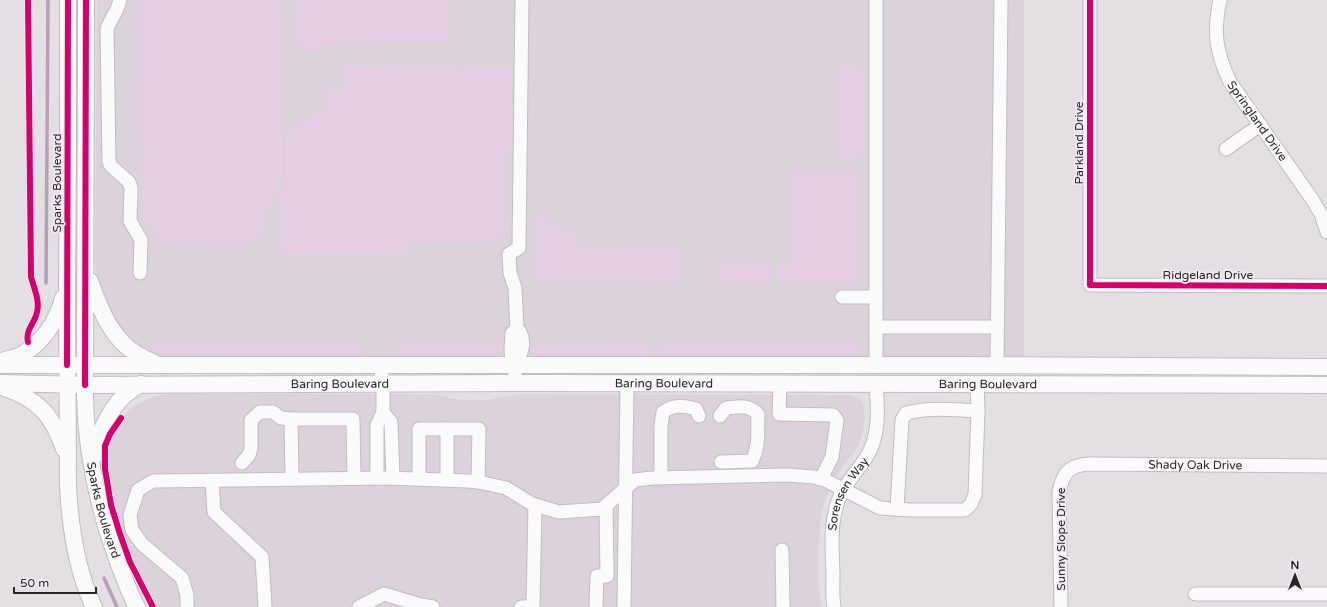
<svg xmlns="http://www.w3.org/2000/svg" width="1327" height="607" viewBox="0 0 1327 607" font-family="'Varela Round',sans-serif">
	<style>
		.built { fill: #dbd2db }
		.green { fill: #e3cee4 }
		.lines { fill: none; stroke-linecap: round; stroke-linejoin: round }
		.stream { stroke: #b99ebb; stroke-width: 3.5 }
		.minor-casing { stroke: #c0bdc0; stroke-width: 15 }
		.major-casing { stroke: #c0bdc0; stroke-width: 18 }
		.minor { stroke: #fbfafb; stroke-width: 13 }
		.major { stroke: #fbfafb; stroke-width: 16 }
		.cycleway-casing { stroke: #f2eaf2; stroke-width: 8 }
		.cycleway { stroke: #d6006c; stroke-width: 6 }
		.labels { text-anchor: middle; stroke-width: 3.5; stroke-linejoin: round; paint-order: stroke }
		.street-label { font-size: 12px; fill: #272427; stroke: #f2eaf2 }
	</style>
	<rect width="100%" height="100%" fill="#e3dfe3"/>
	<g class="built">
		<path d="M 97,0 L 1024,0 L 1024,357 L 175,358 L 160,358 L 144,353 L 116,330 L 98,287 L 95,263 Z"/>
		<path d="M 166,394 L 432,394 L 460,400 L 487,400 L 518,394 L 527,394 L 849,395 L 856,397 L 863,402 L 865,418 L 863,431 L 859,445 L 837,475 L 829,490 L 822,510 L 820,526 L 819,545 L 819,590 L 821,607 L 157,607 L 134,564 L 123,535 L 113,501 L 108,475 L 106,456 L 108,444 L 115,430 L 125,414 L 136,405 L 150,398 Z"/>
	</g>
	<g class="green">
		<path d="M 140,0 L 279,0 L 282,10 L 283,160 L 282,180 L 276,198 L 264,218 L 263,231 L 243,245 L 156,244 L 155,225 L 141,225 Z"/>
		<path d="M 296,0 L 448,0 L 448,43 L 317,45 L 316,49 L 308,52 L 287,32 L 290,27 L 296,26 Z"/>
		<path d="M 345,66 L 512,67 L 513,155 L 502,156 L 503,234 L 496,241 L 410,241 L 411,253 L 282,253 L 281,199 L 285,182 L 285,135 L 305,119 L 327,108 L 321,90 L 345,91 Z"/>
		<rect x="837" y="67" width="24" height="91"/>
		<path d="M 792,172 L 860,172 L 860,282 L 779,282 L 779,263 L 792,263 Z"/>
		<path d="M 536,217 L 548,217 L 548,226 L 563,227 L 563,234 L 578,234 L 578,248 L 679,250 L 679,281 L 536,280 Z"/>
		<rect x="719" y="263" width="53" height="18"/>
		<path d="M 498,335 L 502,335 C 501,344 502,351 494,356 L 406,355 L 397,353 L 397,346 L 493,345 Z"/>
		<path d="M 853,339 L 859,339 C 859,348 859,352 852,357 L 656,356 L 659,346 L 849,346 Z"/>
		<path d="M 143,345 L 353,346 L 365,347 C 362,353 360,354 355,356 L 173,354 C 162,353 153,351 143,345 Z"/>
		<path d="M 650,346 L 647,356 L 541,356 C 535,355 532,353 531,347 Z"/>
	</g>
	<g class="lines">
		<g class="stream">
			<path d="M 46,283 L 48,0"/>
			<path d="M 104,578 L 117,607"/>
		</g>
		<g class="minor-casing">
			<g id="minor">
				<path d="M 120,0 L 117,9 L 107,28 L 109,162 L 111,166 L 129,182 L 131,188 L 130,221 L 141,240 L 140,273"/>
				<path d="M 876,0 L 876,297"/>
				<path d="M 1090,0 L 1090,285 L 1327,286"/>
				<path id="s1" d="M 1220,0 C 1213,33 1216,52 1230,82 L 1312,199 L 1321,214 L 1327,232"/>
				<path d="M 1226,149 L 1260,125"/>
				<path d="M 842,297 L 876,297 L 876,365"/>
				<path d="M 876,327 L 997,327"/>
				<path d="M 517,330 L 515,288 L 510,273 L 509,254 L 519,248 L 522,0"/>
				<path d="M 515,365 C 521,354 526,344 520,332 L 517,330"/>
				<path d="M 997,365 L 1001,0"/>
				<path d="M 515,384 L 515,365 L 512,359 L 511,350 L 512,333 L 517,330"/>
				<path d="M 780,384 L 779,414 L 833,415 L 837,420 L 832,457 L 821,479"/>
				<path d="M 383,412 L 391,422 L 393,478"/>
				<path d="M 720,416 L 726,408 C 739,407 748,404 758,414 C 757,432 760,445 752,461 L 721,462"/>
				<path d="M 242,463 L 249,455 L 251,448 L 251,420 L 260,412 L 273,412 L 281,418 L 291,419"/>
				<path d="M 292,478 L 291,419 L 353,419 L 354,478"/>
				<path d="M 377,478 L 377,425 L 383,412 L 383,384 L 380,365"/>
				<path d="M 661,478 L 661,426 L 663,412 C 674,404 684,406 696,409 L 699,416"/>
				<path d="M 419,479 L 419,429 L 447,429"/>
				<path d="M 212,480 L 214,512 L 262,557 L 265,607"/>
				<path d="M 447,480 L 447,429 L 479,429 L 478,482"/>
				<path d="M 897,509 L 902,420 L 906,413 C 929,407 954,410 978,411"/>
				<path d="M 782,550 L 783,607"/>
				<path d="M 1195,594 L 1327,594"/>
				<path d="M 187,607 L 187,595 L 182,578 L 142,544 L 132,530 L 130,515 L 138,490 L 153,481 L 388,478 L 468,481 L 478,482 L 506,488 L 532,504 L 559,512 L 602,509 L 635,480 L 653,478 L 787,475 L 814,477 L 825,480 L 880,508 L 910,510 L 965,510 L 971,504 L 975,495 L 978,411 L 977,384"/>
				<path d="M 359,607 L 384,594 L 421,605 L 433,607"/>
				<path d="M 521,607 L 533,607 L 535,505"/>
				<path d="M 596,607 L 597,576 L 607,576 L 606,506"/>
				<path d="M 624,607 L 627,384"/>
				<path id="s2" d="M 834,607 C 832,596 833,584 833,574 C 832,549 830,524 838,501 C 844,484 856,473 866,458 C 880,436 878,409 876,384"/>
				<path id="s3" d="M 1061,607 L 1059,492 C 1063,473 1068,466 1088,464 L 1327,466"/>
			</g>
		</g>
		<g class="major-casing">
			<g id="major">
				<path d="M 68,0 L 68,163 L 67,287 L 68,486 C 70,524 77,572 94,607"/>
				<path id="s4" d="M 86,0 L 85,396 C 86,454 98,508 118,562 C 124,577 129,593 137,607"/>
				<path d="M 90,281 C 100,309 111,339 138,355 C 143,358 149,361 155,363"/>
				<path d="M 2,361 C 8,359 15,358 21,355 C 43,343 57,321 63,298"/>
				<path d="M 0,365 L 947,365 L 1327,367"/>
				<path id="s5" d="M 0,383 L 85,385 L 535,383 L 1327,385"/>
				<path d="M 2,387 C 38,399 52,414 64,449"/>
				<path d="M 94,456 C 97,435 112,403 130,391 C 133,388 138,386 141,384"/>
			</g>
		</g>
		<use href="#minor" class="minor"/>
		<use href="#major" class="major"/>
		<g class="cycleway-casing">
			<g id="cycleway">
				<path d="M 1090,0 L 1090,285 L 1327,286"/>
				<path d="M 28,342 C 25,330 35,323 37,312 C 40,301 34,288 31,277 L 28,0"/>
				<path d="M 67,365 L 68,0"/>
				<path d="M 85,385 L 86,0"/>
				<path d="M 121,418 L 110,434 L 105,446 L 105,469 L 111,505 L 120,534 L 130,562 L 153,607"/>
			</g>
		</g>
		<use href="#cycleway" class="cycleway"/>
	</g>
	<g class="labels">
		<g class="street-label">
			<text dy="4" stroke="none"><textPath href="#s1" startOffset="132">Springland Drive</textPath></text>
			<text transform="translate(1079 143) rotate(-90)" y="4">Parkland Drive</text>
			<text transform="translate(57 183) rotate(-90)" y="4">Sparks Boulevard</text>
			<text x="1208" y="279">Ridgeland Drive</text>
			<text dy="4" stroke="none"><textPath href="#s5" startOffset="340">Baring Boulevard</textPath></text>
			<text dy="4" stroke="none"><textPath href="#s5" startOffset="664">Baring Boulevard</textPath></text>
			<text dy="4" stroke="none"><textPath href="#s5" startOffset="988">Baring Boulevard</textPath></text>
			<text dy="4" stroke="none"><textPath href="#s3" startOffset="267">Shady Oak Drive</textPath></text>
			<text dy="4" stroke="none"><textPath href="#s2" startOffset="117">Sorensen Way</textPath></text>
			<text dy="4" stroke="none"><textPath href="#s4" startOffset="512">Sparks Boulevard</textPath></text>
			<text transform="translate(1061 539) rotate(-90)" y="4">Sunny Slope Drive</text>
		</g>
	</g>
	<g transform="translate(1295 575)" stroke="#f2eaf2" stroke-width="3" paint-order="stroke">
	<path d="M0-3L7 15L0 10L-7 15Z" fill="#272427"/>
	<text y="-6" font-size="11" font-weight="bold" text-anchor="middle" fill="#272427">N</text>
	</g>
	<path d="M14 587v6h82v-6" fill="none" stroke="#272427" stroke-width="2"/>
	<text x="20" y="587" font-size="12" fill="#272427" stroke="#f2eaf2" stroke-width="3" paint-order="stroke">50 m</text>
</svg>
